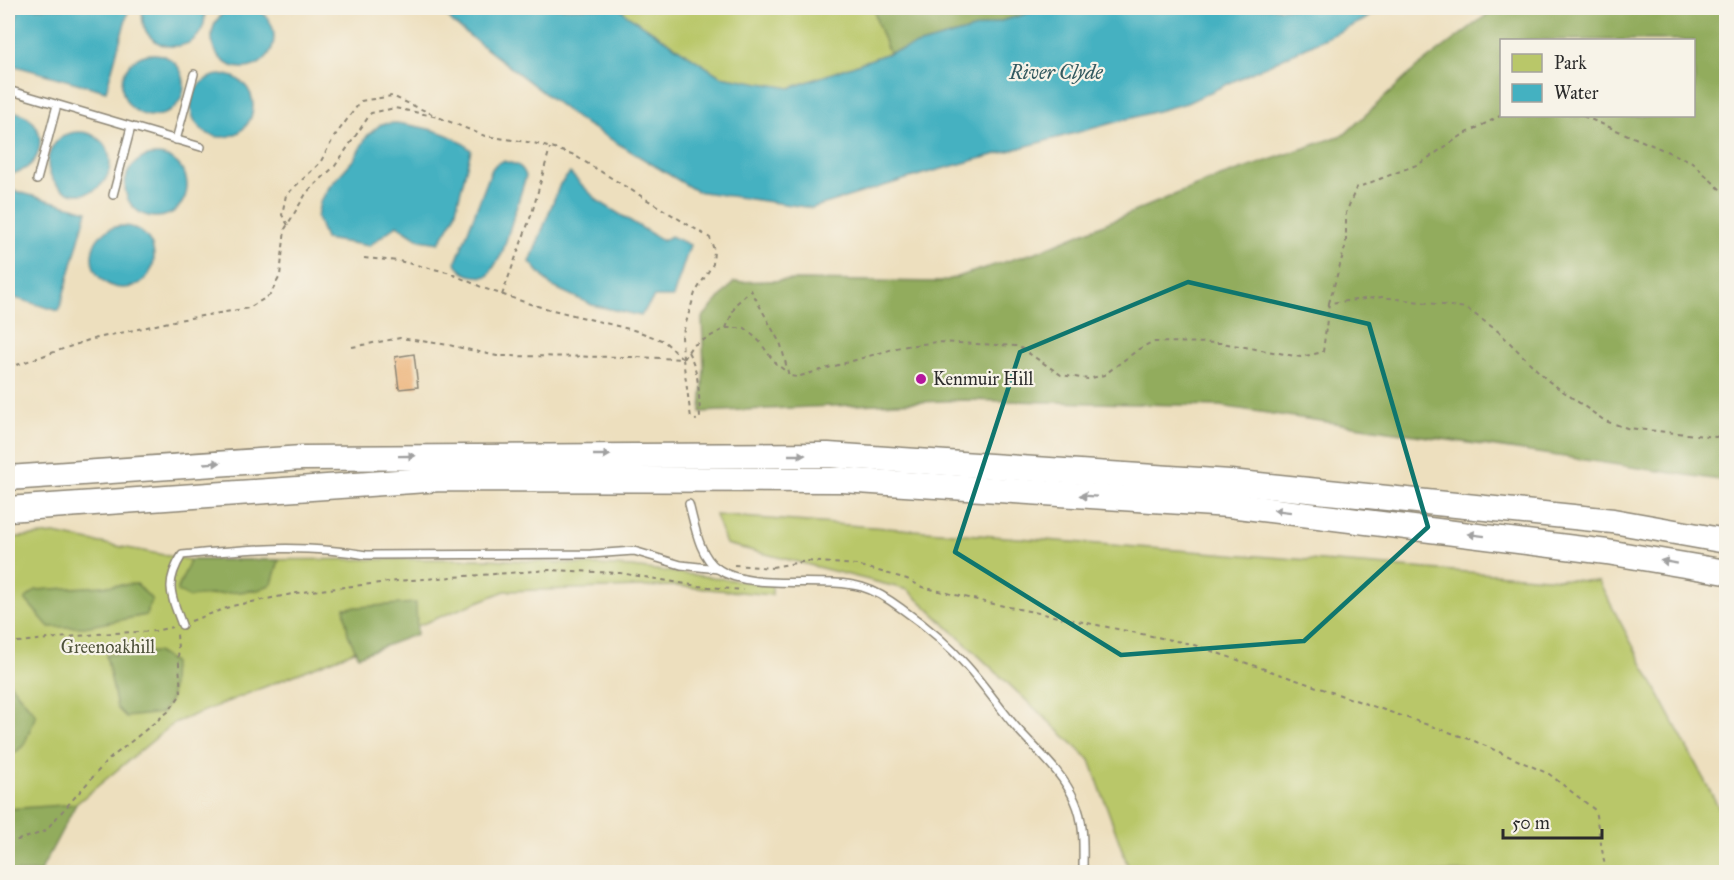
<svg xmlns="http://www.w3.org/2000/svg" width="1734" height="880" viewBox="0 0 1734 880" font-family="'IM FELL Great Primer',serif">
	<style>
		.green { fill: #b9c769; stroke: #72794a; stroke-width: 1.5 }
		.forest { fill: #92ac5d; stroke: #5e6c44; stroke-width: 1.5; fill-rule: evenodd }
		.water { fill: #44b1c1; stroke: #386e76; stroke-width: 1.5 }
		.building { fill: #ecb075 }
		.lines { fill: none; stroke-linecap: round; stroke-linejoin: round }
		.lane-casing { stroke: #8c8574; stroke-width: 10 }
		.highway-casing { stroke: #8c8574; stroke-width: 27 }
		.path { stroke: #8c8574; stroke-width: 2; stroke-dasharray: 4.5 4.5; stroke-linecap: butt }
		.lane { stroke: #fff; stroke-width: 7 }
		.highway { stroke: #fff; stroke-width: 24 }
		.oneway { fill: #a0a0a0 }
		.marked { fill: none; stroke: #0f766e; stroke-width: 4.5; stroke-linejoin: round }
		.poi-dot { fill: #b5179e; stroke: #f7f3e8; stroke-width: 2 }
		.labels { text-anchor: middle; stroke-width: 4.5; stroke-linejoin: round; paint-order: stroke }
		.poi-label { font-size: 18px; fill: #2b2b2b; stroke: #f7f3e8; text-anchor: start }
		.park-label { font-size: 18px; fill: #4e523a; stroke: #f7f3e8 }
		.water-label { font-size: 20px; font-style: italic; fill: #345a60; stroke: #f7f3e8 }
	</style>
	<rect width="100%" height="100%" fill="#f7f3e8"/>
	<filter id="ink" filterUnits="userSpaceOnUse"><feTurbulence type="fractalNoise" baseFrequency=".0167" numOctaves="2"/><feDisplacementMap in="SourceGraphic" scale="12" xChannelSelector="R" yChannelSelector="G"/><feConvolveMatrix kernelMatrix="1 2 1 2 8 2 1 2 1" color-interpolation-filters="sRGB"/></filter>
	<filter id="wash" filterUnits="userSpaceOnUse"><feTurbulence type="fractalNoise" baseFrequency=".008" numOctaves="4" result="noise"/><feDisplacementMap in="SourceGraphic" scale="24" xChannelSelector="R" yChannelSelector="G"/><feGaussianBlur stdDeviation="1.35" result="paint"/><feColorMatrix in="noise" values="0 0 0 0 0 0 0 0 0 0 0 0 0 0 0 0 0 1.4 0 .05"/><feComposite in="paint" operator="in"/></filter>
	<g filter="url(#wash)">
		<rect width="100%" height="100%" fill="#eddfbe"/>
		<g class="green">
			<path d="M 619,8 L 1047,8 L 889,53 L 790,88 L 720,76 L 627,15 Z"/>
			<path d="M 715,515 L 1599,582 L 1726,821 L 1726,872 L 1130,872 L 1090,760 L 908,590 L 726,544 Z"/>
			<path d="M 54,534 L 190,560 L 489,559 L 632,567 L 772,585 L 772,595 L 675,586 L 505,591 L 174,723 L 76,804 L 39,872 L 8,872 L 8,538 Z"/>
		</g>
		<g class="forest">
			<path d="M 874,8 L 1047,8 L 889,53 L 877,22 Z"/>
			<path d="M 1496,8 L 1726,8 L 1726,481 L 1220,406 L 964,400 L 701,412 L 704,368 L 702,318 L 734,282 L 797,280 L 941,282 L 1039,251 L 1203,183 L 1345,134 L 1416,68 ZM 1694,40 L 1694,116 L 1502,116 L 1502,40 Z"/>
			<path d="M 190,560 L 279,560 L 272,584 L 258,590 L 189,597 L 177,591 Z"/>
			<path d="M 137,584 L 152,600 L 146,615 L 84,627 L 49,627 L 25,599 L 36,590 Z"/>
			<path d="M 416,603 L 417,634 L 358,656 L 348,634 L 344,608 Z"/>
			<path d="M 157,652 L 173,662 L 171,699 L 162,713 L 126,717 L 117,708 L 106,655 Z"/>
			<path d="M 8,681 L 36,715 L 24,745 L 8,759 Z"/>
			<path d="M 76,804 L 40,872 L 8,872 L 8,809 Z"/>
		</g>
		<g class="water">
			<circle cx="243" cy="37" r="31"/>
			<path d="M 19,8 L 129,8 L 106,91 L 8,64 L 8,49 Z"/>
			<path d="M 143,8 L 204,8 C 213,58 135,60 143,8 Z"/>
			<path d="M 440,8 L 619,8 L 627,15 L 720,76 L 790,88 L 889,53 L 1047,8 L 1383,8 L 1362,21 L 1187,103 L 923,174 L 812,208 L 696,191 L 579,120 L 453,23 Z"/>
			<circle cx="153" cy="85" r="31"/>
			<circle cx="222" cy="106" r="31"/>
			<path d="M 8,111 C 50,112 51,171 8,174 Z"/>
			<path d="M 396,123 C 422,127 451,131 471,150 L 454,218 L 439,243 L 420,240 L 397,225 L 369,246 L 325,239 L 317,217 L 320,202 L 330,186 L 354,159 L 367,136 L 381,124 Z"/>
			<circle cx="79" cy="163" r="31"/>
			<circle cx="156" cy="186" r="31"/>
			<path d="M 503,161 C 514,164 522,164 526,176 L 502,254 L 488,276 C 475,278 460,275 456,262 L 492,169 L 496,164 Z"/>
			<path d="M 570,173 L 598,201 L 663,241 L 671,236 L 690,245 L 673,297 L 654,297 L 641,316 L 592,305 L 551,286 L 530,262 L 560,184 Z"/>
			<path d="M 8,189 L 87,211 L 59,311 L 8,296 Z"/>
			<circle cx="123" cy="257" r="31"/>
		</g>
		<g id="blocks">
			<path class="building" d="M 414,354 L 418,387 L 399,389 L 395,357 Z"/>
		</g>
	</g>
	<g filter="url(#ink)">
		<use href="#blocks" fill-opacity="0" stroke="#8c8574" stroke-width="1.5"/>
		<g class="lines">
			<g class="lane-casing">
				<g id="lane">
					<path d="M 8,90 L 201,147"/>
					<path d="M 176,140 L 194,74"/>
					<path d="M 37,180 L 57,105"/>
					<path d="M 113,195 L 131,127"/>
					<path d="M 689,504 C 695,526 699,556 718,569 C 751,592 823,576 862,587 C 876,591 890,600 902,609 C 925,625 948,644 967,666 C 984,685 999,707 1015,726 C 1036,750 1062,771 1075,801 C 1085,823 1083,849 1083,872"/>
					<path d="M 182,625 C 171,595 164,584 182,555 C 244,549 305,544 366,555 L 591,554 L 634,551 L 681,565 L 718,569"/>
				</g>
			</g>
			<g class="highway-casing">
				<g id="highway">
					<path d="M 8,478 L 302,458 L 828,455 L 1230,482 L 1613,521 L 1726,541"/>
					<path d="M 8,509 L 441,479 L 842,480 L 1229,505 L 1607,552 L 1726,572"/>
				</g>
			</g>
			<g class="path">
				<path d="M 1502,115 L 1461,136 L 1419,164 L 1356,188 L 1346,213 L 1346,244 L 1329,303 L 1382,297 L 1466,308 L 1499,332 L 1547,380 L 1605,421 L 1627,428 L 1716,437 L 1726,431"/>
				<path d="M 1583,116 L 1692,162 L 1726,195"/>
				<path d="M 288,225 L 282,215 L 286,195 L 320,163 L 334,137 L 361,101 L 392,96 L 432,114"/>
				<path d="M 364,258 L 399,261 L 447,272 L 486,289 L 533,305 L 637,331 L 664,341 L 683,359"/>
				<path d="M 502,295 L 532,213 L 550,148"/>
				<path d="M 726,328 L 745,328 L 760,342 L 775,363 L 788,373"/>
				<path d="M 352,347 L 400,338 L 449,345 L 497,356 L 636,357 L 683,359 L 691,418"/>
				<path d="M 688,352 C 700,372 699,397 700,419 L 695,420"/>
				<path d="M 683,359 L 692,346 L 726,328 L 736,304 L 751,290 L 781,345 L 789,376 L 797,377 L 900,347 L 937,342 L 1018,346 L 1061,375 L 1088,379 L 1104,375 L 1139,349 L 1152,342 L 1222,343 L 1301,357 L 1323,352 L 1329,303"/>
				<path d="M 8,368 L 89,340 L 178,320 L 249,308 L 270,295 L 280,276 L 285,229 L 307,192 L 335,166 L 371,113 L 395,108 L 438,117 L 485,136 L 534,143 L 572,154 L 710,238 L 714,250 L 713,264 L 695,293 L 682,336 L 683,359"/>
				<path d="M 734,565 L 772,568"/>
				<path d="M 772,567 L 807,561 L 857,565 L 907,579 L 922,587 L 994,604 L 1191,644 L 1472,740 L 1549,774 L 1595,810 L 1606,872"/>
				<path d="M 191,621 L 232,606 L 302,592 L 397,581 L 550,570 L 620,573 L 698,586 L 743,590"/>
				<path d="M 8,643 L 98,634 L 155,631 L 172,627"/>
				<path d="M 8,843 L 44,832 L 107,761 L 169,711 L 181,694 L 177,634"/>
			</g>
			<use href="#lane" class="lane"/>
			<use href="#highway" class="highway"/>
		</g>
		<defs><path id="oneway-solid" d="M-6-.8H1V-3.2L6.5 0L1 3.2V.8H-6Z" transform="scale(1.5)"/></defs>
		<g class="oneway">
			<use href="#oneway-solid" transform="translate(602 455)"/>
			<use href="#oneway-solid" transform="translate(797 455)"/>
			<use href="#oneway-solid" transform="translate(407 456) rotate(-1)"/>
			<use href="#oneway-solid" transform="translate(212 463) rotate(-3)"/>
			<use href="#oneway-solid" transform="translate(1088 496) rotate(-176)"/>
			<use href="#oneway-solid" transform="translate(1282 511) rotate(-173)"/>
			<use href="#oneway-solid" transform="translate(1476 535) rotate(-173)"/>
			<use href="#oneway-solid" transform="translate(1669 562) rotate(-170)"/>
		</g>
	</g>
	<path class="marked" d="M 1188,282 L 1369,324 L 1428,527 L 1304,641 L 1121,655 L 955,552 L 1020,352 Z"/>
	<circle class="poi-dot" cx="921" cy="379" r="6"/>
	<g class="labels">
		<g class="poi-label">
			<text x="933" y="385">Kenmuir Hill</text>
		</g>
		<g class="park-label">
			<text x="108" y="653">Greenoakhill</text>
		</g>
		<g class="water-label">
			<text x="1056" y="79">River Clyde</text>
		</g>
	</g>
	<rect width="1734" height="880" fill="none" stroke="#f7f3e8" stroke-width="30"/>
	<rect x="1500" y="39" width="195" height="78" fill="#f7f3e8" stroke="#a5a39c" stroke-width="1.5"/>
	<rect x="1512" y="54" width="30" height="18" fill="#b9c769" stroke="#a5a39c" stroke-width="1.5"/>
	<text x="1554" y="69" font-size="18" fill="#2b2b2b">Park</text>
	<rect x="1512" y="84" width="30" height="18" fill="#44b1c1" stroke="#a5a39c" stroke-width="1.5"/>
	<text x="1554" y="99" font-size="18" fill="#2b2b2b">Water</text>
	<path d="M1503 829v9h99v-9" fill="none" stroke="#2b2b2b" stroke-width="3"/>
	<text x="1512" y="829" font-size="18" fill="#2b2b2b" stroke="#f7f3e8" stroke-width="4.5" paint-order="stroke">50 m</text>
</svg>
